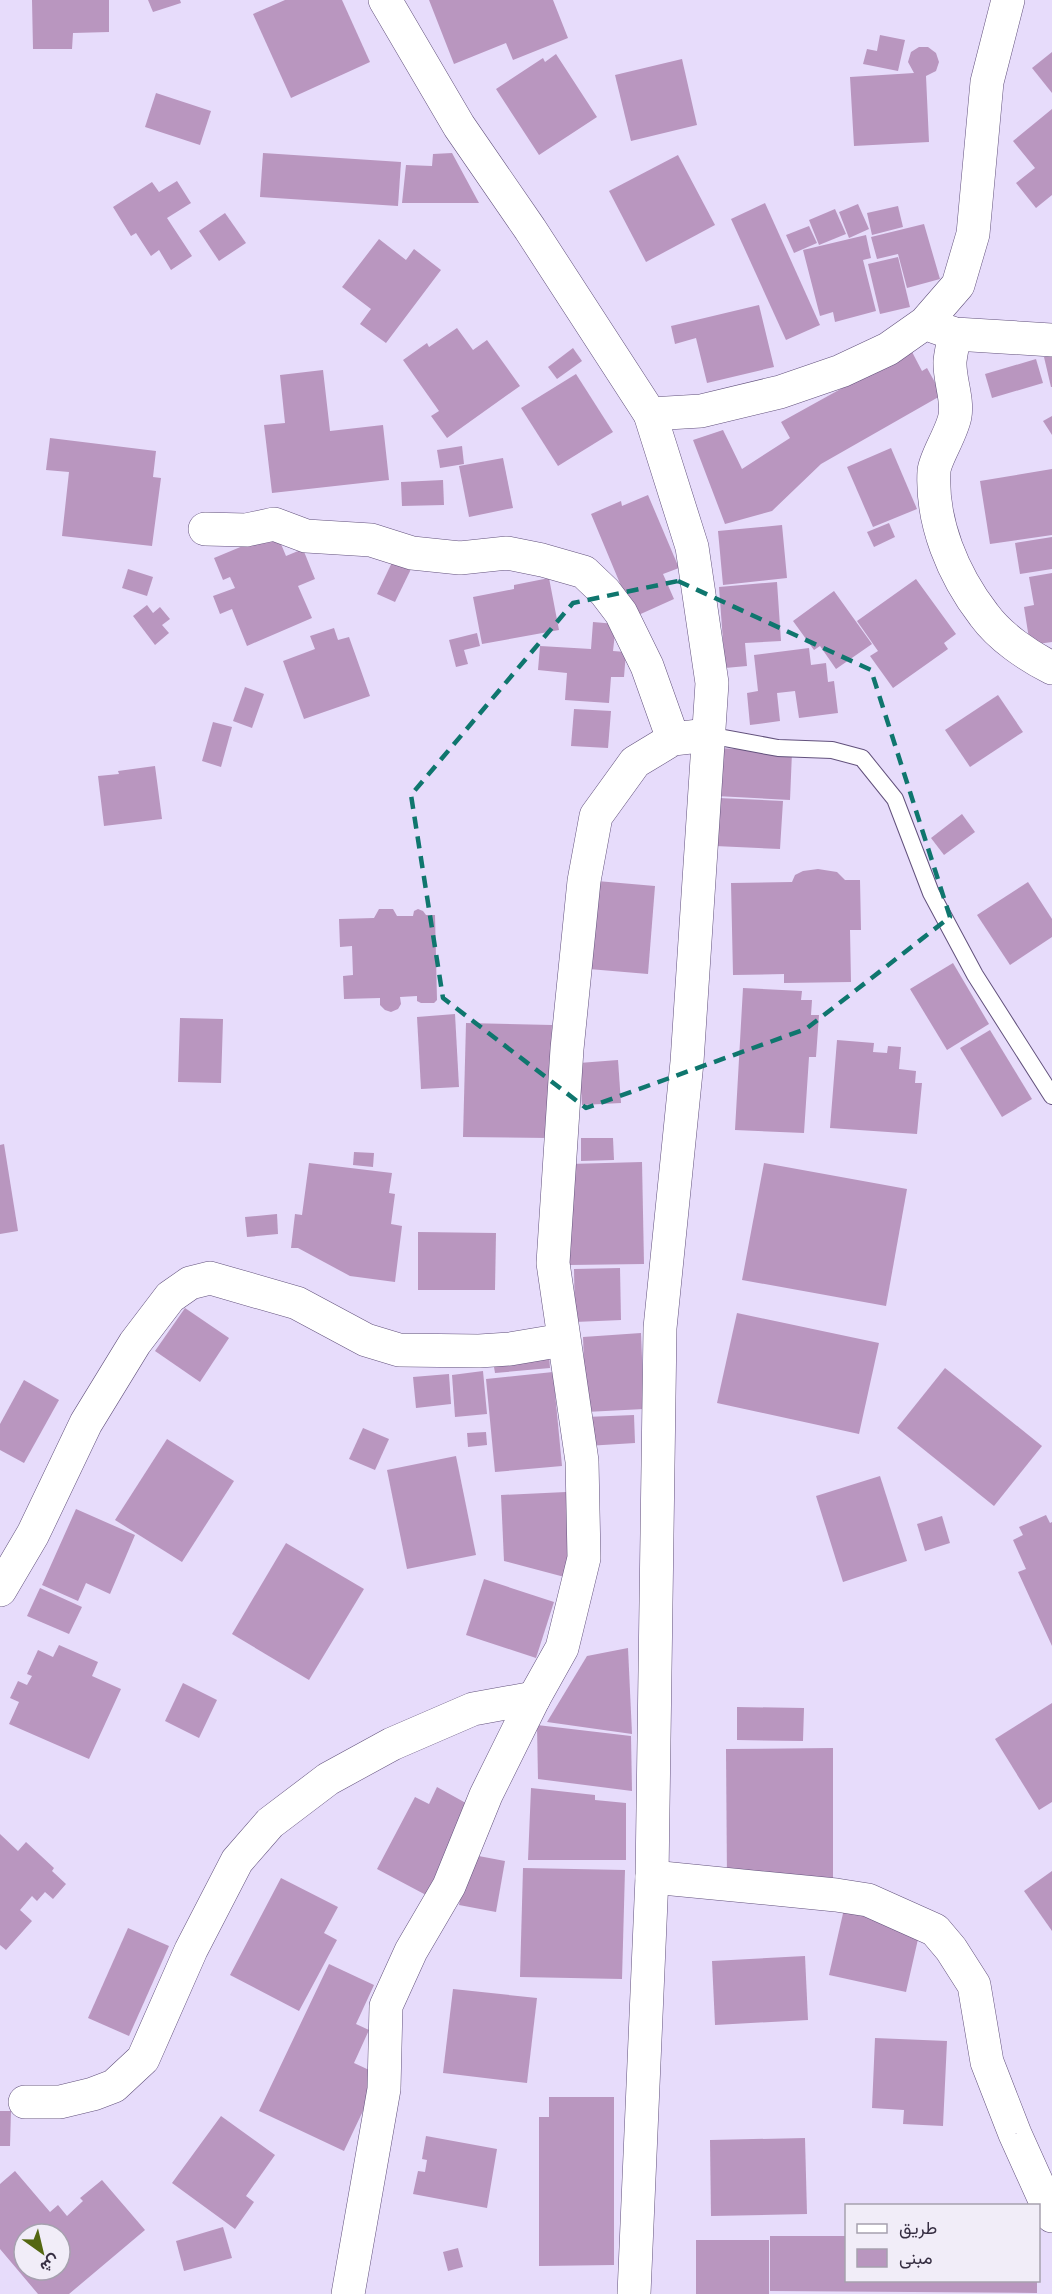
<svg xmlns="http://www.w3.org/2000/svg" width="1052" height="2294" viewBox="0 0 1052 2294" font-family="'Asap Condensed',Vazirmatn,sans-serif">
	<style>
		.building { fill: #b996bf; fill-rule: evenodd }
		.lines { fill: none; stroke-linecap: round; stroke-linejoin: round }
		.lane-casing { stroke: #62517c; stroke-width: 18 }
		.street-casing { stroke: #62517c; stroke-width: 34 }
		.secondary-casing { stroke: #62517c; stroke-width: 34 }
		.lane { stroke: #fff; stroke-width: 16 }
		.street { stroke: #fff; stroke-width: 33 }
		.secondary { stroke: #fff; stroke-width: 33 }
		.marked { fill: none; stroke: #0f766e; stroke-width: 4.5; stroke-dasharray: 12 8; stroke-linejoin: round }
	</style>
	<rect width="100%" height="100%" fill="#e7dcfb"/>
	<g class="building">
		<path d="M 32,0 L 109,0 L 109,32 L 73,33 L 72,49 L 33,49 Z"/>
		<path d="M 148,0 L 180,0 L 181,3 L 153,12 Z"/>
		<path d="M 285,0 L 342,0 L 370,62 L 291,98 L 253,14 Z"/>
		<path d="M 429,0 L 553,0 L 568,38 L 513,60 L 506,43 L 454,64 Z"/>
		<path d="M 880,35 L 905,40 L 898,71 L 863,64 L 867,49 L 877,51 Z"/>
		<path d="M 919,47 L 928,47 L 936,53 L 939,62 L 936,71 L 926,76 L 929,142 L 854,146 L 850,77 L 914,73 L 908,62 L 911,52 Z"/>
		<path d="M 1052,52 L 1052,93 L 1032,68 Z"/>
		<path d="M 556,54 L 597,117 L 539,155 L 496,89 L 543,58 L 545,62 Z"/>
		<path d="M 682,59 L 697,125 L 631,141 L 615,75 Z"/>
		<path d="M 156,93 L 211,111 L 200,145 L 145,127 Z"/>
		<path d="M 1052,109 L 1052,195 L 1036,208 L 1016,183 L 1035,168 L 1013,141 Z"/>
		<path d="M 263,153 L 401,162 L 398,206 L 260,197 Z"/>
		<path d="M 452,153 L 479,203 L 402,203 L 406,165 L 432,166 L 433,154 Z"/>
		<path d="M 678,155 L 715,225 L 646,262 L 609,191 Z"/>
		<path d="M 177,181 L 191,203 L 167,218 L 192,256 L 171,270 L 159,250 L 151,256 L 136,233 L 131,236 L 113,207 L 152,182 L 159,192 Z"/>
		<path d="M 765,203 L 820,325 L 786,340 L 731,219 Z"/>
		<path d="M 858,204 L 869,229 L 849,238 L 839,212 Z"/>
		<path d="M 898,206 L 903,227 L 872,235 L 867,213 Z"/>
		<path d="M 835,209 L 846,234 L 819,245 L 809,220 Z"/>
		<path d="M 225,213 L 246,243 L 219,261 L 199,231 Z"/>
		<path d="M 924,224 L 940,279 L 907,288 L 898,254 L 877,259 L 871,237 Z"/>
		<path d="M 809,226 L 817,243 L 794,253 L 786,235 Z"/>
		<path d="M 866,235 L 871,258 L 863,260 L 876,311 L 835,322 L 833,312 L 820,316 L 803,250 Z"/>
		<path d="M 379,239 L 406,260 L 414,249 L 441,270 L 386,343 L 360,324 L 371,309 L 342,287 Z"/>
		<path d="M 898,257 L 910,307 L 880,314 L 868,264 Z"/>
		<path d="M 759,305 L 774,367 L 707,383 L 696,338 L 675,344 L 671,326 Z"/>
		<path d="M 457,328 L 473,350 L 487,340 L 520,386 L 447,438 L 431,416 L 439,411 L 403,360 L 427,343 L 429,347 Z"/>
		<path d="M 573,348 L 582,361 L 557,379 L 548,367 Z"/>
		<path d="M 911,350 L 922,371 L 927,368 L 942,395 L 821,464 L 772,511 L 725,524 L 693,440 L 723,430 L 742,469 L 790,438 L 781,422 Z"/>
		<path d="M 1052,355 L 1052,387 L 1051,387 L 1044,357 Z"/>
		<path d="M 1036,359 L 1043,383 L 992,398 L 985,374 Z"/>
		<path d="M 323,370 L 330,431 L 383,425 L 389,480 L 272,493 L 264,425 L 285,423 L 280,375 Z"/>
		<path d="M 576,374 L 613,432 L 558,466 L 521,408 Z"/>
		<path d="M 1052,416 L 1052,435 L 1043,421 Z"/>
		<path d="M 50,438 L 156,451 L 153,477 L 161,478 L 152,546 L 62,536 L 69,472 L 46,470 Z"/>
		<path d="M 462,446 L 464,464 L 440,468 L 437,450 Z"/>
		<path d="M 891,448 L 917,509 L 873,527 L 847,467 Z"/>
		<path d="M 503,458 L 513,508 L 469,517 L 459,466 Z"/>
		<path d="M 1052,469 L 1052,535 L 990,544 L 980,481 Z"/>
		<path d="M 443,480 L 444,505 L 402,506 L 401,482 Z"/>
		<path d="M 648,495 L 679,568 L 663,574 L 674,599 L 634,617 L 591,514 L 621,501 L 622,506 Z"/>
		<path d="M 889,523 L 895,537 L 874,547 L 867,532 Z"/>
		<path d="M 782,525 L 787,578 L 723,585 L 718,531 Z"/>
		<path d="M 276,532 L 286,556 L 303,549 L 315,579 L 298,586 L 312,618 L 247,646 L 232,609 L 220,614 L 213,596 L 235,588 L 230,577 L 223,580 L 214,558 Z"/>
		<path d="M 1052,537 L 1052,569 L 1020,574 L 1015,543 Z"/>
		<path d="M 395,556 L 413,565 L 395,602 L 377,594 Z"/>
		<path d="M 128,569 L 153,577 L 147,596 L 122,588 Z"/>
		<path d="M 1052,573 L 1052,642 L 1030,645 L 1024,607 L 1034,605 L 1029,577 Z"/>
		<path d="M 549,578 L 559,630 L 482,644 L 473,597 L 514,589 L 514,585 Z"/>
		<path d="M 916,579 L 956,634 L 944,643 L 948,649 L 893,688 L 870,656 L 878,651 L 857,621 Z"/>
		<path d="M 777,582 L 781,641 L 745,643 L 747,666 L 725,668 L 719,587 Z"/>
		<path d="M 834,591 L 872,644 L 836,669 L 820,646 L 814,650 L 793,621 Z"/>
		<path d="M 147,605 L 153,613 L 160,607 L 170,619 L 162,625 L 169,633 L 155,645 L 133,616 Z"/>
		<path d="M 593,622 L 616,624 L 613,651 L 626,652 L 624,677 L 611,677 L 609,703 L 565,700 L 567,673 L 538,670 L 540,646 L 591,649 Z"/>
		<path d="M 334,628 L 338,640 L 349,637 L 370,696 L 304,719 L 283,661 L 315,649 L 310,636 Z"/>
		<path d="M 477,633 L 480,646 L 464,650 L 468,664 L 456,667 L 449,640 Z"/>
		<path d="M 809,648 L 811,665 L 826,663 L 828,682 L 834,681 L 838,713 L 799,718 L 795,691 L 777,693 L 780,721 L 750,725 L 747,693 L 758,691 L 754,655 Z"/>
		<path d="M 245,687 L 264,694 L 252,728 L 233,721 Z"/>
		<path d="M 998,695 L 1023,732 L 970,767 L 945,730 Z"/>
		<path d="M 574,709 L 611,711 L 608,748 L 571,746 Z"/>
		<path d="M 213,722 L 232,727 L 221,767 L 202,761 Z"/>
		<path d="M 719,748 L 792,752 L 790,800 L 716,796 Z"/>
		<path d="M 155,766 L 162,819 L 104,826 L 98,776 L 119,774 L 118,771 Z"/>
		<path d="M 718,798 L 783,801 L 780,849 L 715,846 Z"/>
		<path d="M 962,814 L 975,832 L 944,855 L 931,838 Z"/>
		<path d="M 818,869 L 837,872 L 845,880 L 860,880 L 861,930 L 850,930 L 851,982 L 784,983 L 784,974 L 733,975 L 731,883 L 792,882 L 795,875 L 803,871 Z"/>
		<path d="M 597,881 L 655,886 L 648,974 L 589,969 Z"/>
		<path d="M 1028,882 L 1052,919 L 1052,937 L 1010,965 L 977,915 Z"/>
		<path d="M 379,909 L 393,909 L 397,916 L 413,916 L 414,911 L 418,909 L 423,911 L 426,915 L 435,915 L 437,1000 L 434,1003 L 421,1003 L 417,1001 L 417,996 L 400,997 L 401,1004 L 398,1009 L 391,1012 L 385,1010 L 380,1005 L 380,998 L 344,999 L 343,976 L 353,975 L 352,946 L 340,947 L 339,919 L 374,918 Z"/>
		<path d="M 953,963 L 989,1024 L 947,1050 L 910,989 Z"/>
		<path d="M 743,988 L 802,991 L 801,1000 L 812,1000 L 811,1015 L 819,1015 L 816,1057 L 809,1057 L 804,1133 L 735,1130 Z"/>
		<path d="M 455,1014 L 459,1087 L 421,1089 L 417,1017 Z"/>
		<path d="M 180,1018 L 223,1019 L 221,1083 L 178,1082 Z"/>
		<path d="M 466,1023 L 552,1025 L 549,1138 L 463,1137 Z"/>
		<path d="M 990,1030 L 1032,1099 L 1002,1117 L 960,1048 Z"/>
		<path d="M 837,1040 L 874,1043 L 873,1052 L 887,1053 L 888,1046 L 901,1047 L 899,1069 L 916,1071 L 915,1083 L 922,1083 L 917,1134 L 830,1128 Z"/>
		<path d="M 618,1060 L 621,1103 L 582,1105 L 579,1063 Z"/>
		<path d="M 581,1138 L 613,1138 L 614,1160 L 581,1161 Z"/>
		<path d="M 4,1144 L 18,1231 L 0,1234 L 0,1145 Z"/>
		<path d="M 354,1152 L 374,1153 L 373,1167 L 353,1165 Z"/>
		<path d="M 642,1162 L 644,1264 L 570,1265 L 569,1164 Z"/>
		<path d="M 309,1163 L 392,1173 L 389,1193 L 395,1194 L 391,1224 L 402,1226 L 395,1282 L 350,1276 L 298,1248 L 291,1248 L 295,1214 L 302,1215 Z"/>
		<path d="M 764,1163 L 907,1189 L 886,1306 L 742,1280 Z"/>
		<path d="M 277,1214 L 278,1234 L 247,1237 L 245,1217 Z"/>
		<path d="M 418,1232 L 496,1233 L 495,1290 L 418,1290 Z"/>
		<path d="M 620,1268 L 621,1320 L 575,1322 L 574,1269 Z"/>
		<path d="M 185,1308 L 229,1338 L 200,1382 L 155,1351 Z"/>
		<path d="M 737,1313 L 879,1343 L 859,1434 L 717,1403 Z"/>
		<path d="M 641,1333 L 644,1409 L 586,1412 L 583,1337 Z"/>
		<path d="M 549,1355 L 550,1368 L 495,1373 L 493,1361 Z"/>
		<path d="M 945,1368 L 1042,1446 L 994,1506 L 897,1428 Z"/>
		<path d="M 483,1371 L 487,1414 L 455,1417 L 452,1375 Z"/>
		<path d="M 553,1372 L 562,1466 L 495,1472 L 486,1379 Z"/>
		<path d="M 449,1374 L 451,1404 L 416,1408 L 413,1377 Z"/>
		<path d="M 24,1380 L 59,1400 L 24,1463 L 0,1450 L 0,1424 Z"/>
		<path d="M 634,1415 L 635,1443 L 587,1446 L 586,1417 Z"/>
		<path d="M 363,1428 L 389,1439 L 375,1470 L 349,1459 Z"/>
		<path d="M 486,1432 L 487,1445 L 468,1447 L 467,1433 Z"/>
		<path d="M 167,1439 L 234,1481 L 182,1562 L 115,1520 Z"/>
		<path d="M 456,1456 L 476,1555 L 407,1569 L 387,1470 Z"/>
		<path d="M 880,1476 L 907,1561 L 843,1582 L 816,1496 Z"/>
		<path d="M 566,1492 L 572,1579 L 504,1561 L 501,1495 Z"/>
		<path d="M 76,1509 L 135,1535 L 110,1594 L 86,1583 L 78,1601 L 42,1585 Z"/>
		<path d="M 1046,1515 L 1050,1523 L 1052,1522 L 1052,1646 L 1018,1572 L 1026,1569 L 1013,1540 L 1023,1535 L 1019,1527 Z"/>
		<path d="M 942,1516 L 950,1543 L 925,1551 L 917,1524 Z"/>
		<path d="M 286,1543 L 364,1589 L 309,1680 L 232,1634 Z"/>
		<path d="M 484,1579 L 554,1602 L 536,1658 L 466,1635 Z"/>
		<path d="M 40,1588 L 82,1607 L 69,1634 L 27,1616 Z"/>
		<path d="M 59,1645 L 98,1662 L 92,1676 L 121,1689 L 89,1759 L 9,1724 L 19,1702 L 10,1698 L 18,1681 L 27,1685 L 32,1676 L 27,1674 L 38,1650 L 53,1657 Z"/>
		<path d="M 628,1648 L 632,1734 L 547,1722 L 587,1656 Z"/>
		<path d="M 183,1683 L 217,1700 L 199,1738 L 165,1721 Z"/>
		<path d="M 1052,1703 L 1052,1802 L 1039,1810 L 995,1739 Z"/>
		<path d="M 737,1707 L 804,1708 L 803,1741 L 737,1740 Z"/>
		<path d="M 537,1725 L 631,1736 L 632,1791 L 538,1779 Z"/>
		<path d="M 833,1748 L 833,1880 L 727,1881 L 726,1749 Z"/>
		<path d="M 437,1787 L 473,1807 L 426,1895 L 377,1869 L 415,1797 L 429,1804 Z"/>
		<path d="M 531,1788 L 595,1795 L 595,1800 L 626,1803 L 626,1860 L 528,1860 Z"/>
		<path d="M 0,1834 L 18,1851 L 26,1842 L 54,1868 L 52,1871 L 66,1884 L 53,1899 L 45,1892 L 37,1901 L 32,1896 L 20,1910 L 32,1921 L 6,1950 L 0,1945 Z"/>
		<path d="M 468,1854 L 505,1861 L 496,1912 L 459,1905 Z"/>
		<path d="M 523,1868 L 625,1870 L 622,1979 L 520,1977 Z"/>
		<path d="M 1052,1871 L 1052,1931 L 1024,1891 Z"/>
		<path d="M 281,1878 L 338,1907 L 324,1933 L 337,1940 L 299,2011 L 230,1975 Z"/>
		<path d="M 844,1909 L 921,1926 L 906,1992 L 829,1975 Z"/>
		<path d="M 128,1928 L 169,1946 L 129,2036 L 88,2018 Z"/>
		<path d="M 805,1956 L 808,2020 L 715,2025 L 712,1961 Z"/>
		<path d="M 329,1964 L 374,1985 L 356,2024 L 369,2030 L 354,2063 L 380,2075 L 344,2151 L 259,2111 Z"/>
		<path d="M 453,1989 L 537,1998 L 527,2083 L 443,2073 Z"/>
		<path d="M 875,2038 L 947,2041 L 943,2126 L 903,2124 L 904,2110 L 872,2108 Z"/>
		<path d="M 549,2097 L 614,2097 L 614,2265 L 539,2266 L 539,2117 L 549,2117 Z"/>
		<path d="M 0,2111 L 11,2111 L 10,2146 L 0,2146 Z"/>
		<path d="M 221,2116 L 275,2155 L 246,2196 L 254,2202 L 235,2229 L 172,2183 Z"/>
		<path d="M 426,2136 L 497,2149 L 487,2208 L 413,2194 L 418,2171 L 425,2172 L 427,2160 L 422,2159 Z"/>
		<path d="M 805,2138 L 807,2214 L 711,2216 L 710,2140 Z"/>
		<path d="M 15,2171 L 50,2212 L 58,2205 L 67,2216 L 83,2201 L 80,2198 L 102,2180 L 145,2230 L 69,2294 L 38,2294 L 0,2249 L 0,2184 ZM 24,2234 L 60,2234 L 60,2270 L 24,2270 Z"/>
		<path d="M 223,2227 L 232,2258 L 184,2271 L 176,2241 Z"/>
		<path d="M 770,2236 L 846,2236 L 846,2280 L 1037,2280 L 1037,2293 L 770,2291 Z"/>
		<rect x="696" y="2240" width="73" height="54"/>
		<path d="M 458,2248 L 463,2267 L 448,2271 L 443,2252 Z"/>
	</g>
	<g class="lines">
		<g class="lane-casing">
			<path id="lane" d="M 708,735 L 778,748 L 832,750 L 862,758 L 895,799 L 931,893 L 975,975 L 1052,1096"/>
		</g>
		<g class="street-casing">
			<g id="street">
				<path d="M 935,327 L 955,334 L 1052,340"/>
				<path d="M 955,334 C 953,343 951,352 950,361 C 949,379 958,398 955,416 C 952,433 935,458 934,471 C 931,522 953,575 984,615 C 1000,637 1028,656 1052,668"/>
				<path d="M 205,529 L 246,530 L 274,524 L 306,536 L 371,540 L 412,553 L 460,558 L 507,553 L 542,560 L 584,572 L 605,592 L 621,613 L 647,666 L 673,739"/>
				<path d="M 0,1590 L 33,1534 L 86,1423 L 135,1343 L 170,1297 L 190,1283 L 210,1278 L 297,1303 L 366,1340 L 399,1350 L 479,1351 L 510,1349 L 563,1340"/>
				<path d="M 652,1877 L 836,1895 L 868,1900 L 935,1930 L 951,1949 L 974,1985 L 987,2062 L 1015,2134 L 1052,2216"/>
				<path d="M 25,2102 L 60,2102 L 93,2094 L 114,2086 L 143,2059 L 191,1950 L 237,1861 L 270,1823 L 328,1779 L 392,1744 L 473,1709 L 534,1698"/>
				<path d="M 348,2294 L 384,2089 L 386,2006 L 411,1951 L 449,1886 L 486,1795 L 534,1698 L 562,1648 L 584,1558 L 582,1461 L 553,1263 L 567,1049 L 584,881 L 596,816 L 635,762 L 673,739 L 708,735"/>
			</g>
		</g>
		<g class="secondary-casing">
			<g id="secondary">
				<path d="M 385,0 L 459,126 L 530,229 L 650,414 L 692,547 L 712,683 L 687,1062 L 660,1328 L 652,1877 L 634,2294"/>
				<path d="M 650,414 L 701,411 L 780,392 L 841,371 L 888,349 L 925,323 L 958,285 L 973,234 L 987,82 L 1008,0"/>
			</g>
		</g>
		<use href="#lane" class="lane"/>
		<use href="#street" class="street"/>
		<use href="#secondary" class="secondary"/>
	</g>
	<path class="marked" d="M 678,581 L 871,670 L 950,917 L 806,1029 L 586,1108 L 443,998 L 411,795 L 573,603 Z"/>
	<rect x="845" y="2204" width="195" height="78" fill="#f1edf8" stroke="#a6a1af" stroke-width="1.5"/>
	<rect x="857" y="2224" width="30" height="9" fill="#ffffff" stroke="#a6a1af" stroke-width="1.5"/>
	<text x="899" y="2234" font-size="18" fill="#362e42">طريق</text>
	<rect x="857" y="2249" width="30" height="18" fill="#b996bf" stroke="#a6a1af" stroke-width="1.5"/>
	<text x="899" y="2264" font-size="18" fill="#362e42">مبنى</text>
	<g transform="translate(42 2252) rotate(146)"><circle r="28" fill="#f1edf8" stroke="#a6a1af" stroke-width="1.5"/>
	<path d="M0-4.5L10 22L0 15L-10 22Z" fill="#546712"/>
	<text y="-9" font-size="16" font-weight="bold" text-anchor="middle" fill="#362e42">ش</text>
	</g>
</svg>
